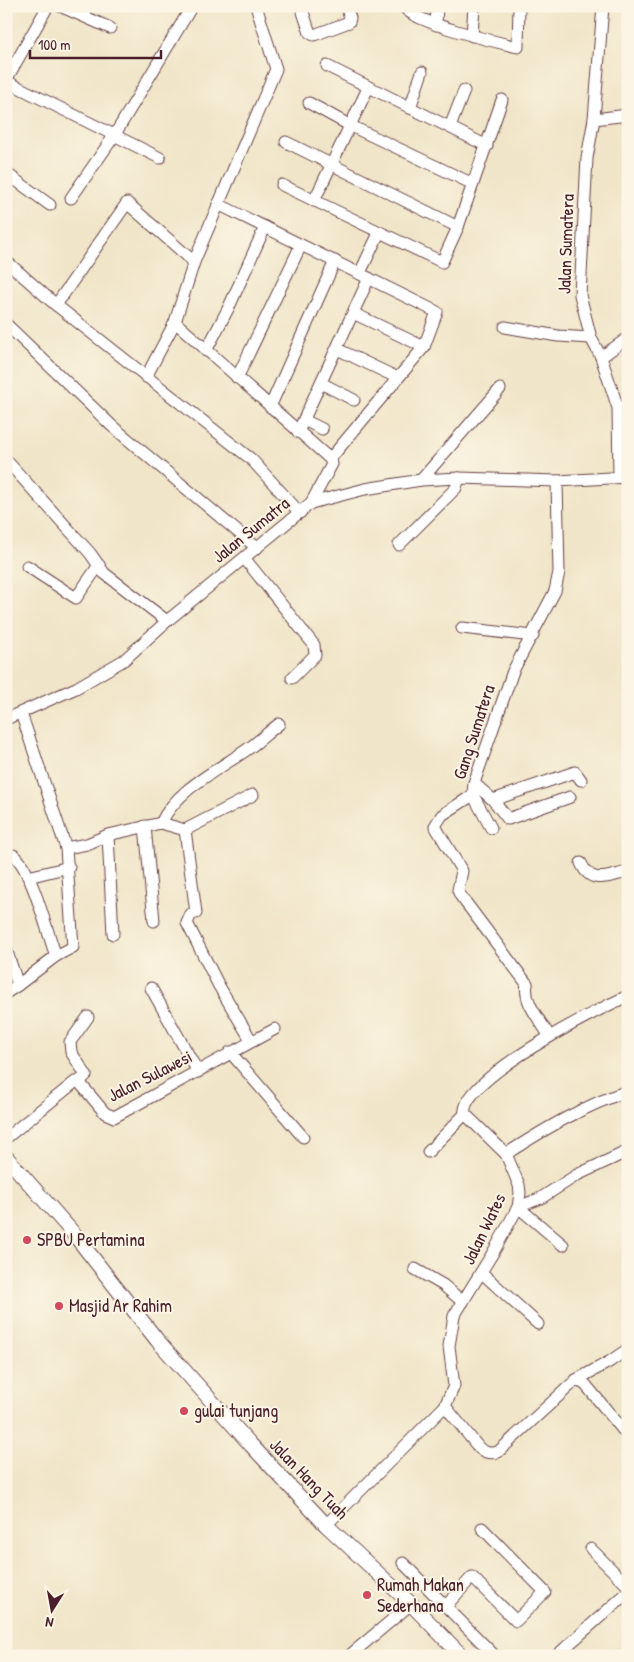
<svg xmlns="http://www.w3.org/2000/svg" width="634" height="1662" viewBox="0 0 634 1662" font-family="'Patrick Hand',sans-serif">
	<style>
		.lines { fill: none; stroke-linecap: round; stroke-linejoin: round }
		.minor-casing { stroke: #633d43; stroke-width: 13 }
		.major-casing { stroke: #633d43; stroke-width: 16 }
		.minor { stroke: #fff; stroke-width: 11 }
		.major { stroke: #fff; stroke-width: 14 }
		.poi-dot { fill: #d1495b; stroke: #fcf5e5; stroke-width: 2 }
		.labels { text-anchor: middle; stroke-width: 4; stroke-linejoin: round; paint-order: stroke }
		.street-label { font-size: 18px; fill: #4a1f2b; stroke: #fcf5e5 }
		.poi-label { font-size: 18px; fill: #4a1f2b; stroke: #fcf5e5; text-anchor: start }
	</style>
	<rect width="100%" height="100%" fill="#fcf5e5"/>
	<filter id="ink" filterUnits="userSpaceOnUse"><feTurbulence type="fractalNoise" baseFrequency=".02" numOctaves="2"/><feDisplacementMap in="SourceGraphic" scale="10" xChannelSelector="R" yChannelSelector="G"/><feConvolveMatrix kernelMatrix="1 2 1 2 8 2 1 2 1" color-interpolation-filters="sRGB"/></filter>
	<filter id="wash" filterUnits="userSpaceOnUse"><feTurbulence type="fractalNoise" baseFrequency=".0096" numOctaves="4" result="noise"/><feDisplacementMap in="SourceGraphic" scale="20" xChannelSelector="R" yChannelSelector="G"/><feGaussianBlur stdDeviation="1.12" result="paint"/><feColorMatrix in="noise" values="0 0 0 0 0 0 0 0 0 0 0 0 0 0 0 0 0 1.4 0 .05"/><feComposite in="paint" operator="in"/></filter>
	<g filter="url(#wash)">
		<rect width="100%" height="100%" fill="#f0e5c8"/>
	</g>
	<g filter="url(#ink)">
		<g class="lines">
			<g class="minor-casing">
				<g id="minor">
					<path d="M 60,6 L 110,28"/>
					<path d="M 301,6 L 310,33 L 314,35 L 349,22 L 350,18 L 346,6"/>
					<path d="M 404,6 C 407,21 500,43 518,47 L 519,6"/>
					<path d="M 603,6 L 594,119 L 587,158 L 580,295 L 591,338 L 601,357 L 618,408 L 619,477"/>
					<path d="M 436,25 L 437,6"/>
					<path d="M 472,36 L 474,6"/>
					<path d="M 327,66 L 487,146"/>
					<path d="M 6,80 L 48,6"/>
					<path d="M 6,81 L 160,158"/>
					<path d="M 309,103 L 349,125 L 473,184"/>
					<path d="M 410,108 L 422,72"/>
					<path d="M 594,119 L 628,115"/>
					<path d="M 450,127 L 464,91"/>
					<path d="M 286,142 L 458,227"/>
					<path d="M 6,173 L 50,205"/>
					<path d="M 282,185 L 442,262 L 458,227 L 502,100"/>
					<path d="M 71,198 L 114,136 L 192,6"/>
					<path d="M 314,201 L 368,88"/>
					<path d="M 218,204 L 437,312 L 424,347 L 330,459"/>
					<path d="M 6,261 L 56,305 L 251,459 L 300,513"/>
					<path d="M 360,273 L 379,233"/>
					<path d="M 56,305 L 127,203 L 194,262"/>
					<path d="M 353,313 L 424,347"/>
					<path d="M 175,322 L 330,459 L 332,464 L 311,503"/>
					<path d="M 6,324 L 112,426 L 257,548"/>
					<path d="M 505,327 L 558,336 L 591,338"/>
					<path d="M 337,349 L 398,378"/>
					<path d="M 206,351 L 229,307 L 265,227"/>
					<path d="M 601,357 L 628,338"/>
					<path d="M 146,377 L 175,322 L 194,262 L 276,69 L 256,6"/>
					<path d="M 237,378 L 301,245"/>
					<path d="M 321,383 L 354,400"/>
					<path d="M 270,407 L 335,261"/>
					<path d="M 304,420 L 322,429"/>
					<path d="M 298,432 L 369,278"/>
					<path d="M 6,460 L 90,553 L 104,573 L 167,621"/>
					<path d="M 421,480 L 500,389"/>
					<path d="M 399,545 L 456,488 L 459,478"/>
					<path d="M 245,559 L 314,645 L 315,655 L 292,678"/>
					<path d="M 27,566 L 76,598 L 99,565"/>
					<path d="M 462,628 L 533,636"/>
					<path d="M 21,713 L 66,848 L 87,844 L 108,835 L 161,823 L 185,830 L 253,795"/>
					<path d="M 6,719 L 76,688 L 124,660 L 167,621 L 311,503 L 365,489 L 421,480 L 459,478 L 557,481 L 628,477"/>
					<path d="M 474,783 L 493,800 L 508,819 L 570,797"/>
					<path d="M 473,795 L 491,828"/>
					<path d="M 493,800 L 575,772 L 581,780"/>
					<path d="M 161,823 C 178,787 221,769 252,746 C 261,739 270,731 279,724"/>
					<path d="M 145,826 L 154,921"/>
					<path d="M 185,830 L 196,913 L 191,914 L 187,923 L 219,986 L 251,1040"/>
					<path d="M 108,835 L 113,934"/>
					<path d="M 6,855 C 10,854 14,854 17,858 C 33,875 47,932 56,956"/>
					<path d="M 581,863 C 591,886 608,876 628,872"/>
					<path d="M 28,877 L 69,867"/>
					<path d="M 6,949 L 18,985 L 56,956 L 73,947 L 66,848"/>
					<path d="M 527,984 L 460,895 L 458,890 L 462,871 L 435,826 L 442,815 L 473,795 L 474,783 L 513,671 L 555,591 L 559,572 L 557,481"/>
					<path d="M 527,984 C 523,1003 541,1020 549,1036"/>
					<path d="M 151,988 L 198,1072"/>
					<path d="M 6,993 L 18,985"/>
					<path d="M 230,1052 L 303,1137"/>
					<path d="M 79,1082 L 86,1075 L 71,1052 L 70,1042 L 88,1017"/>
					<path d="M 6,1138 L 75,1082 L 79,1082 L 105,1113 L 114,1117 L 275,1029"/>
					<path d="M 428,1152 L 465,1114"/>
					<path d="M 506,1154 C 545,1129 583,1106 628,1091"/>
					<path d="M 518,1207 L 541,1198 L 577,1175 L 624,1153"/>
					<path d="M 518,1207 L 563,1245"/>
					<path d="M 415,1269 L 443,1285 L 463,1302"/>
					<path d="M 482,1273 L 538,1324"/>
					<path d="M 576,1380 L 609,1362 L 628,1349"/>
					<path d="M 445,1406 L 479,1448 C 485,1453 490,1454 498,1452 L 576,1380 L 585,1384 L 628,1436"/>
					<path d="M 326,1525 L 445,1406 L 454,1386 L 449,1346 L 454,1316 L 494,1251 L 518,1207 L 520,1193 L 519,1185 L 506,1154 L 465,1114 C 458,1080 598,1009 628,996"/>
					<path d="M 591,1549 L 628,1586"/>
					<path d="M 403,1563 L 495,1656"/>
					<path d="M 446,1606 L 472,1577 L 516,1621 L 545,1592 L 482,1528"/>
					<path d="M 349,1656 L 411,1604"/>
					<path d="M 556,1656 L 628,1592"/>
				</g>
			</g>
			<g class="major-casing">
				<path id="major" d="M 6,1157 L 74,1234 L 157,1340 L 251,1445 L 326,1525 L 411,1604 L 462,1656"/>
			</g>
			<use href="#minor" class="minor"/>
			<use href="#major" class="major"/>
		</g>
	</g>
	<g class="poi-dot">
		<circle cx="27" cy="1240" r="5"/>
		<circle cx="59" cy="1306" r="5"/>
		<circle cx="184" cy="1411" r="5"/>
		<circle cx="367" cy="1595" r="5"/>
	</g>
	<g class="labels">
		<g class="street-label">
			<text transform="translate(566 244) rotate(-88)" y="6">Jalan Sumatera</text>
			<text transform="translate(251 530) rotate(-39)" y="6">Jalan Sumatra</text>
			<text transform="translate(474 732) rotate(-72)" y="6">Gang Sumatera</text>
			<text transform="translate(150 1076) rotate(-27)" y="6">Jalan Sulawesi</text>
			<text transform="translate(484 1229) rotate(-64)" y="6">Jalan Wates</text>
			<text transform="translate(309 1479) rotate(46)" y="6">Jalan Hang Tuah</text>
		</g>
		<g class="poi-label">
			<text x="37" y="1246">SPBU Pertamina</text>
			<text x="69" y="1312">Masjid Ar Rahim</text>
			<text x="194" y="1417">gulai tunjang</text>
			<text x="377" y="1591">Rumah Makan<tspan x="377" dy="21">Sederhana</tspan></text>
		</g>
	</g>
	<rect width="634" height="1662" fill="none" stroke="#fcf5e5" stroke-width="25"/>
	<g transform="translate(52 1610) rotate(191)" stroke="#fcf5e5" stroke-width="4" paint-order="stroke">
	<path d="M0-4L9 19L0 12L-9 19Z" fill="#4a1f2b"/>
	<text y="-8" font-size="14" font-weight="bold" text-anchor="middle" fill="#4a1f2b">N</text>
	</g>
	<path d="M30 50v8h131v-8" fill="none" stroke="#4a1f2b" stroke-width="2.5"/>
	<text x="38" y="50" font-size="15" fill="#4a1f2b" stroke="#fcf5e5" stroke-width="4" paint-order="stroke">100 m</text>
</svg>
